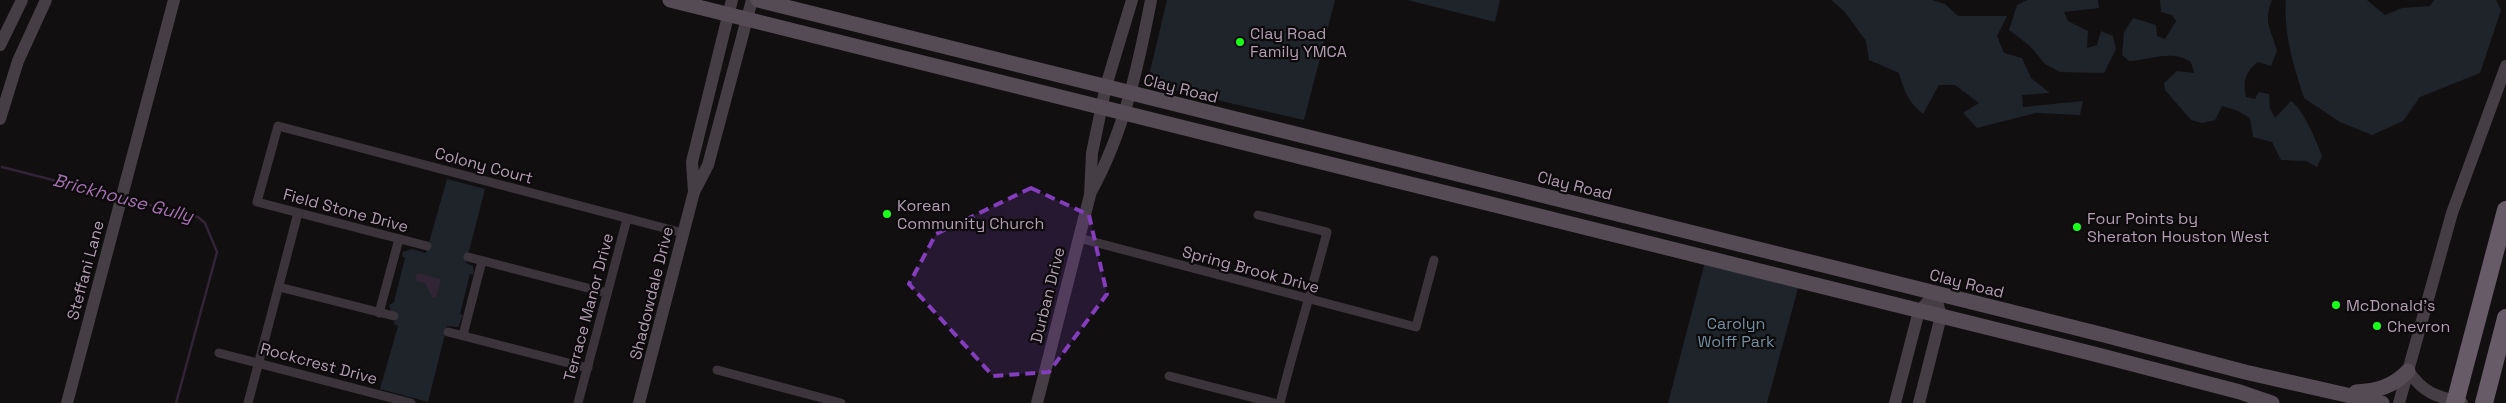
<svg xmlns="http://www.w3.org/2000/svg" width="2506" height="403" viewBox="0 0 2506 403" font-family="'Space Grotesk',sans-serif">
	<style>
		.green { fill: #1e2429 }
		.water { fill: #312535 }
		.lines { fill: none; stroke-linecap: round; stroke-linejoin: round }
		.stream { stroke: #312535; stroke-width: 2.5 }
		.street { stroke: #3b343a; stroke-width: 9 }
		.secondary { stroke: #463e45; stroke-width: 12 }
		.primary { stroke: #554b54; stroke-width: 15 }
		.highway { stroke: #675b67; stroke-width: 18 }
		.highway-bridge { stroke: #675b67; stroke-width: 18 }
		.marked { fill: #833dbd; fill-opacity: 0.2; stroke: #833dbd; stroke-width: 4; stroke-dasharray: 10 6; stroke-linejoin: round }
		.poi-dot { fill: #19ff19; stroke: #0c0a0b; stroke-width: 2 }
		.labels { text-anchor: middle; stroke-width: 4.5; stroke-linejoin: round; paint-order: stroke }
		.poi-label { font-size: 16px; fill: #b39eb3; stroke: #0c0a0b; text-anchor: start }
		.street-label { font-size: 16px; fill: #b39eb3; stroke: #0c0a0b }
		.park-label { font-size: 16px; fill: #738ea1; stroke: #0c0a0b }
		.water-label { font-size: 18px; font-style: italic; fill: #a671b3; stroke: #0c0a0b }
	</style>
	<rect width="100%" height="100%" fill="#110f10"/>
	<g class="green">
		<path d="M 1167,0 L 1335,0 L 1304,120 L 1147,84 Z"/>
		<path d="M 1407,0 L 1500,0 L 1495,22 Z"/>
		<path d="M 1831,0 L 1932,0 L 1945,4 L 1958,16 L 2007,16 L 1997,36 L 2004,53 L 2022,58 L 2031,78 L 2050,93 L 2022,95 L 2023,107 L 2083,101 L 2080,115 L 2036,113 L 1977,128 L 1963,113 L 1979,103 L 1955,85 L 1939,85 L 1923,114 C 1909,103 1904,91 1899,73 L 1869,60 L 1866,41 L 1844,11 Z"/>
		<path d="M 2027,0 L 2098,0 L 2099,8 L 2064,12 L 2068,21 L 2088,31 L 2087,48 L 2097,45 L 2101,31 L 2113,36 L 2116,49 L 2104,73 L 2060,72 L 2045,64 L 2030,46 L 2009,30 L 2017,5 Z"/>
		<path d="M 2160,0 L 2272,0 C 2263,23 2271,29 2277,51 L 2271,66 L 2258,62 C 2245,72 2243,81 2246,97 L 2255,99 L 2259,92 L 2269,94 L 2270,109 L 2275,118 L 2291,101 C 2303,109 2317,142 2322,156 L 2317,167 L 2306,161 L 2281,160 L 2272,142 L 2253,137 L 2250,118 L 2238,111 L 2222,106 L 2215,120 L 2202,123 L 2191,120 L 2165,90 L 2164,83 L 2177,71 L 2194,73 L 2191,62 C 2171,49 2150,60 2129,61 L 2122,55 L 2124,32 L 2133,18 L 2156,25 L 2157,36 L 2165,39 L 2176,21 L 2172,15 L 2161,12 Z"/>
		<path d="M 2286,0 L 2367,0 L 2385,15 L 2402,8 L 2430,6 L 2434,0 L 2496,0 L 2501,10 L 2480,73 L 2420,97 L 2403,121 L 2372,135 L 2340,122 L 2304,98 C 2294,67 2283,33 2286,0 Z"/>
		<path d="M 447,179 L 485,189 L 466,263 L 473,266 L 474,272 L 473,275 L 470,274 L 460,314 L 463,315 L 458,327 L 447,326 L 428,402 L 380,389 L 398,326 L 394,324 L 397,313 L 391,311 L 389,305 L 394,302 L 405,258 L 402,256 L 403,252 L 412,249 L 426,253 Z"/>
		<path d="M 1706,258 L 1800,281 L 1767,403 L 1668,403 Z"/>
	</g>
	<path class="water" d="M 417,273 L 441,279 L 436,298 L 432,297 L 425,283 L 415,281 Z"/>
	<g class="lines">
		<g class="stream">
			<path d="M 2,167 L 119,197"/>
			<path d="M 126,199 L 198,217 L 205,223 L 217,252 L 176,403"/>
		</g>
		<g class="street">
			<path d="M 1258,215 L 1327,232 C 1312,290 1294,346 1280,403"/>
			<path d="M 1079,238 L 1416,327 L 1434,260"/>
			<path d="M 427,246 L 257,202 L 278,126 L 683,233"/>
			<path d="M 468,257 L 607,293"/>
			<path d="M 279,287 L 394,316"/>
			<path d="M 379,313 L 399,239"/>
			<path d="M 448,332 L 588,368"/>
			<path d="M 463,335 L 482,261"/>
			<path d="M 219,353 L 411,403"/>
			<path d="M 717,370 L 841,403"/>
			<path d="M 1169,376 L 1274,403"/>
			<path d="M 248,403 L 298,213"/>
			<path d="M 578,403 L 627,219"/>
		</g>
		<g class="secondary">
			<path d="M 0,45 L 22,0"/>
			<path d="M 0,119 L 18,61 L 46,0"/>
			<path d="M 694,192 L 692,162 L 732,0"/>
			<path d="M 1091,192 C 1124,132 1138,67 1151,0"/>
			<path d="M 2408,371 C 2425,394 2435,396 2462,403"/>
			<path d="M 67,403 L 174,0"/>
			<path d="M 639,403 L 694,192 L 708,165 L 752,0"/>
			<path d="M 1037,403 L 1090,195 L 1092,153 L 1106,86 L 1132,0"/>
			<path d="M 1895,403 L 1919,311 L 1935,294"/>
			<path d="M 1919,403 L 1941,316 L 1935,294"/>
			<path d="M 2399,403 L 2452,213 L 2506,66"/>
		</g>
		<g class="primary">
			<path d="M 670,0 L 2098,355 L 2240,392 L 2272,403"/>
			<path d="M 758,0 L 2104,335 L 2245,372 L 2382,403"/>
			<path d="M 2356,392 C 2376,391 2393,387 2408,371"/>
		</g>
		<g class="highway">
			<path d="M 2461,380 L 2506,210"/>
			<path d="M 2484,403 L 2506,318"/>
		</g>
		<path class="highway-bridge" d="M 2455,403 L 2461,380"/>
	</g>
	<path class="marked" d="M 1031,188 L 1089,215 L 1107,294 L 1049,372 L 993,376 L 909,284 L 936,234 Z"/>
	<g class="poi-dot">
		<circle cx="1240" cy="42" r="5"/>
		<circle cx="887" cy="214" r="5"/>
		<circle cx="2077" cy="227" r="5"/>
		<circle cx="2336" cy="305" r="5"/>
		<circle cx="2377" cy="326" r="5"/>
	</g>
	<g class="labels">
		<g class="poi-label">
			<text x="1250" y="39">Clay Road<tspan x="1250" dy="18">Family YMCA</tspan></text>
			<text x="897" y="211">Korean<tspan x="897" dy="18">Community Church</tspan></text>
			<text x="2087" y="224">Four Points by<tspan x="2087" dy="18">Sheraton Houston West</tspan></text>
			<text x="2346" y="311">McDonald's</text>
			<text x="2387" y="332">Chevron</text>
		</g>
		<g class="street-label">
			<text transform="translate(1181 88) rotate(14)" y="6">Clay Road</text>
			<text transform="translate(484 165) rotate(15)" y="6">Colony Court</text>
			<text transform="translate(1575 185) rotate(14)" y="6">Clay Road</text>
			<text transform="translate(346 210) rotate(15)" y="6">Field Stone Drive</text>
			<text transform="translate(1251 269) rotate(15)" y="6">Spring Brook Drive</text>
			<text transform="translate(85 270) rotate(-75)" y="6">Steffani Lane</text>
			<text transform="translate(1967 283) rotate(14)" y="6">Clay Road</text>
			<text transform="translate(651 293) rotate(-76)" y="6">Shadowdale Drive</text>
			<text transform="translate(1047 295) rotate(-76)" y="6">Durban Drive</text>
			<text transform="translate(588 307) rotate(-75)" y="6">Terrace Manor Drive</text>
			<text transform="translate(319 363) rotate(15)" y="6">Rockcrest Drive</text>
		</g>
		<g class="park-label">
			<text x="1736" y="329">Carolyn<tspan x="1736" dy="18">Wolff Park</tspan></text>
		</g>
		<g class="water-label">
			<text transform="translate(123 198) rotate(15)" y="6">Brickhouse Gully</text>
		</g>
	</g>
</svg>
